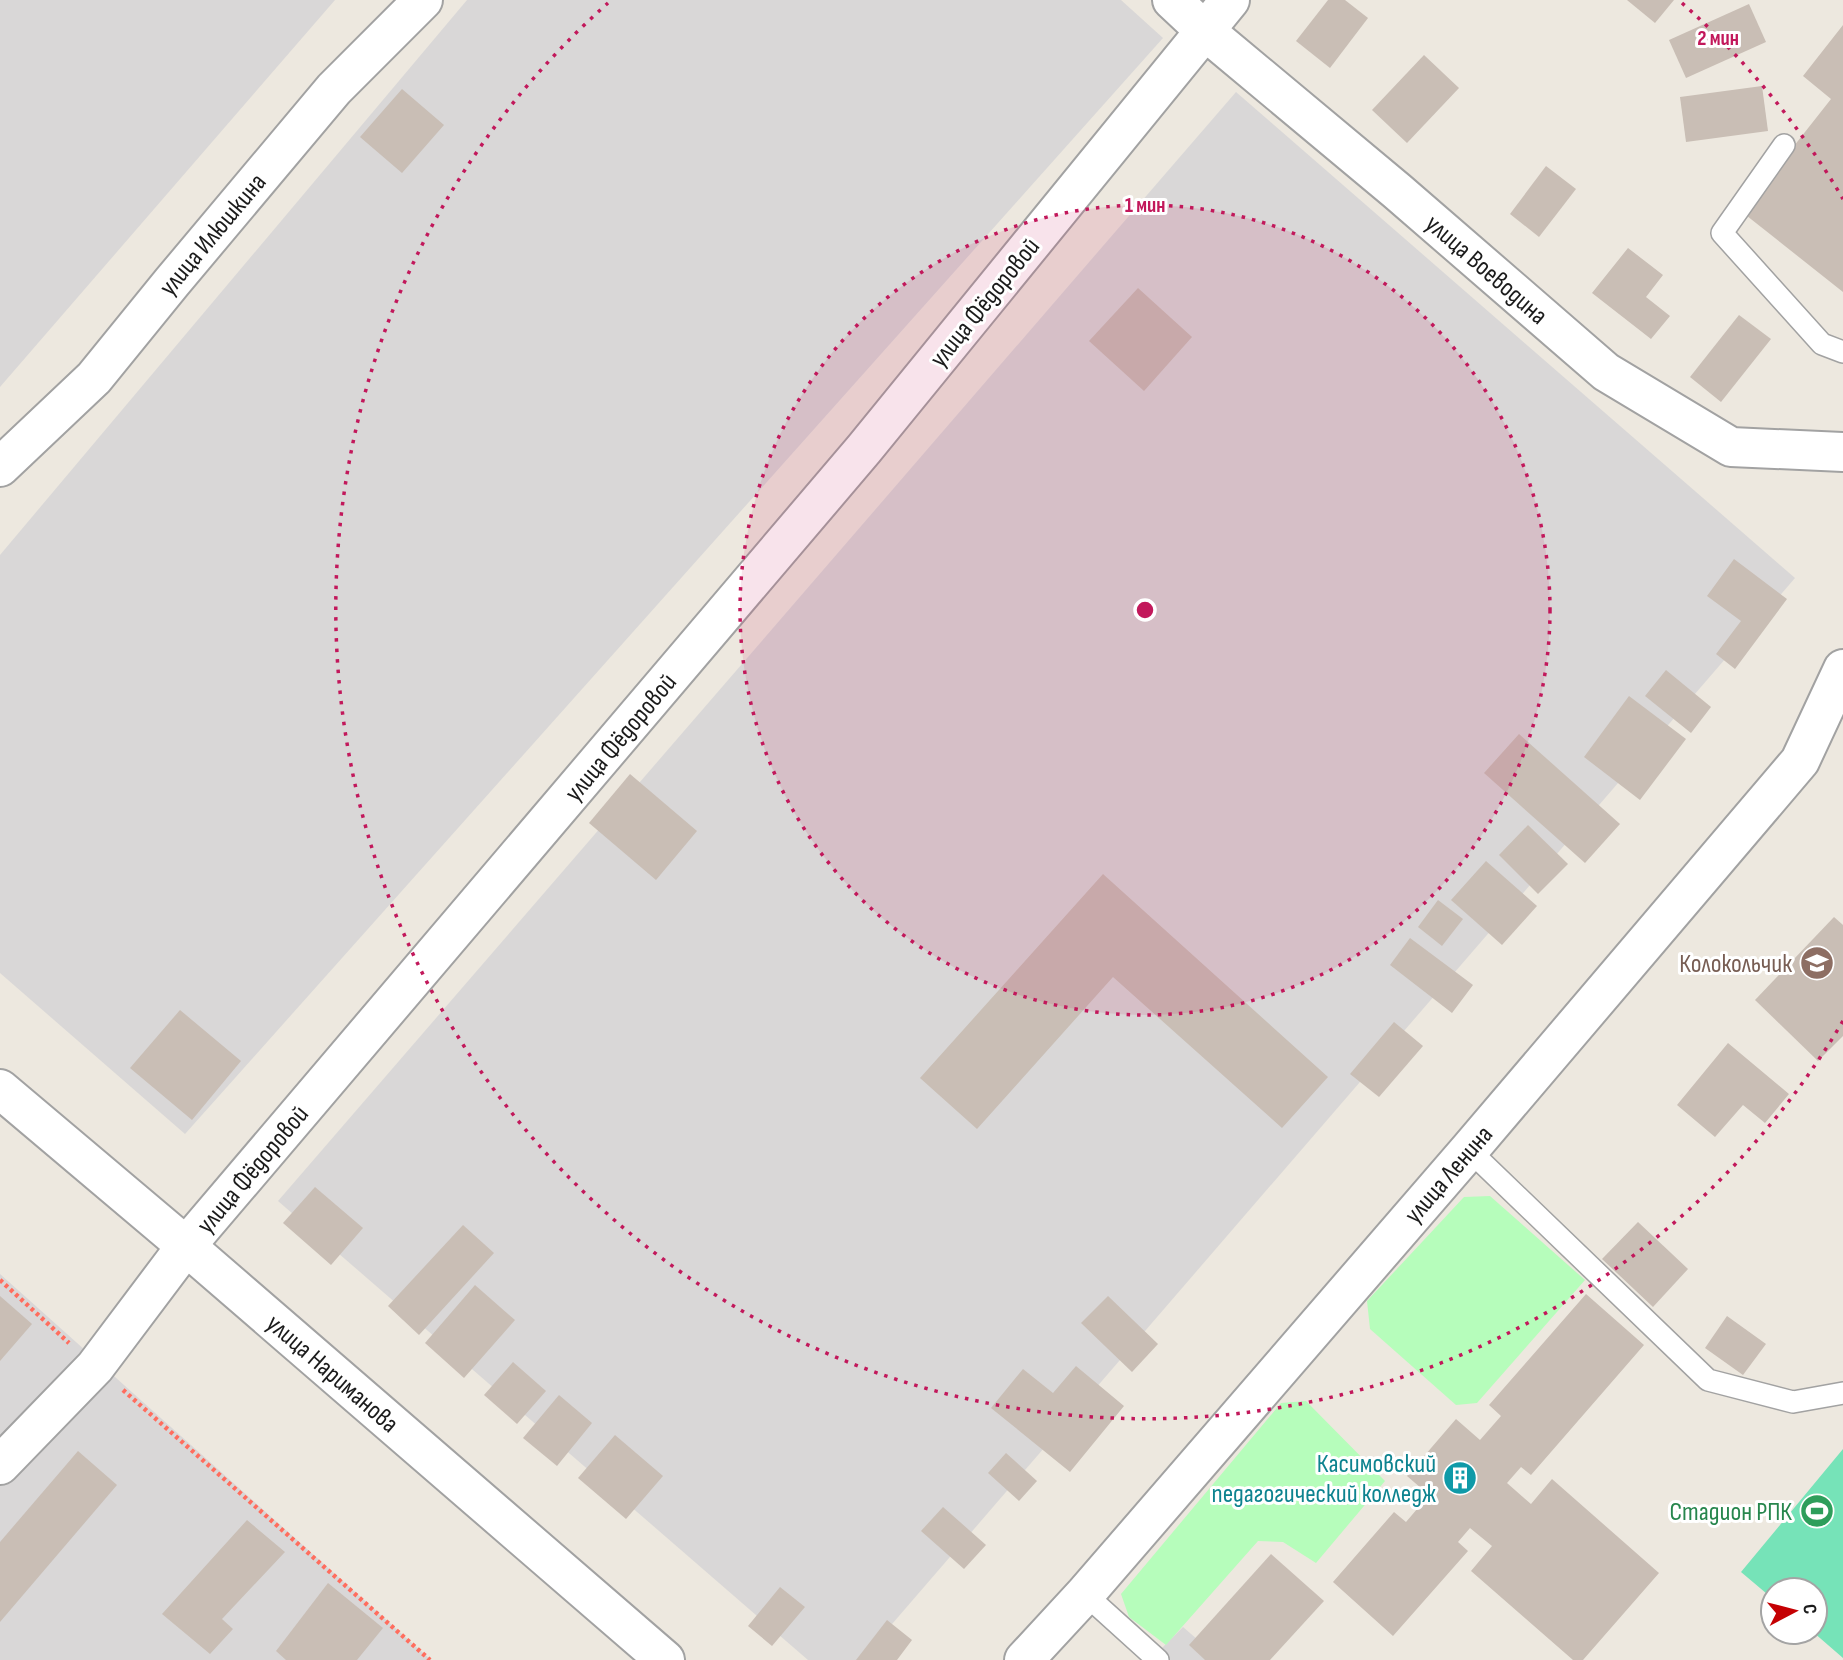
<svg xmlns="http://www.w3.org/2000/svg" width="1843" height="1660" viewBox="0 0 1843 1660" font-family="'Sofia Sans Condensed',sans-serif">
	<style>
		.residential { fill: #d9d7d7 }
		.park { fill: #b6fdbb }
		.pitch { fill: #76e3b8 }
		.building { fill: #c9beb5 }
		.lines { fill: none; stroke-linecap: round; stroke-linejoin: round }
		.service-casing { stroke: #a2a2a2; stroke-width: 24 }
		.minor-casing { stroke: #a2a2a2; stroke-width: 42 }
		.tertiary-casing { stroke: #a2a2a2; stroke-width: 42 }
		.path { stroke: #ff6d5e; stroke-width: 4.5; stroke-dasharray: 3.5 3.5; stroke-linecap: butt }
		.service { stroke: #fff; stroke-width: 21 }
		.minor { stroke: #fff; stroke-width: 38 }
		.tertiary { stroke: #fff; stroke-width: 38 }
		.ring { fill: none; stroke: #c2185b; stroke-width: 3.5; stroke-dasharray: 3.5 7 }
		.labels { text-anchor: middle; stroke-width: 6; stroke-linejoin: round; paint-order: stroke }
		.street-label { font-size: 26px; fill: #1b1b1b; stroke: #fff }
		.education-label { font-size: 26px; fill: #785e54; stroke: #fff; text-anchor: end }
		.culture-label { font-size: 26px; fill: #0d838f; stroke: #fff; text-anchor: end }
		.leisure-label { font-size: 26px; fill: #27864d; stroke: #fff; text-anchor: end }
		.centre { fill: #c2185b; stroke: #fff; stroke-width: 3.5 }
		.ring-label { font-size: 21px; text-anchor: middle; font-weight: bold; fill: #c2185b; stroke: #fff; stroke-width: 6; stroke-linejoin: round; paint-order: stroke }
	</style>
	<rect width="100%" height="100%" fill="#ede8df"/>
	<g class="residential">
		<path d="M 0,0 L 335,0 L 0,387 Z"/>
		<path d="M 467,0 L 1121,0 L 1163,38 L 185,1134 L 0,973 L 0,555 Z"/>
		<path d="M 1236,92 L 1795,578 L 861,1660 L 808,1660 L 278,1201 Z"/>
		<path d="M 0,1274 L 431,1660 L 0,1660 Z"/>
		<path d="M 1183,1627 L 1221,1660 L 1150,1660 Z"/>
	</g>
	<g class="park">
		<path d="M 1490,1196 L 1585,1280 L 1477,1403 L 1456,1405 L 1370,1329 L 1367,1301 L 1464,1197 Z"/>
		<path d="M 1306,1401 L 1385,1481 L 1316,1563 L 1283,1542 L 1258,1541 L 1166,1645 L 1129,1617 L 1121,1594 L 1281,1403 Z"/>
	</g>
	<path class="pitch" d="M 1843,1449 L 1843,1658 L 1813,1632 L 1815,1632 L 1815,1590 L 1773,1590 L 1773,1599 L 1741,1572 Z"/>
	<g class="building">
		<path d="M 1328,0 L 1345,0 L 1368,18 L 1330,68 L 1296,41 Z"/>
		<path d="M 1627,0 L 1674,0 L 1655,23 Z"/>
		<path d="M 1749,4 L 1766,42 L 1686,78 L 1669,40 Z"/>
		<path d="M 1843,25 L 1843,292 L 1742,212 L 1831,99 L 1803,76 Z"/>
		<path d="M 1424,55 L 1459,88 L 1407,143 L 1372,110 Z"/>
		<path d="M 1762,86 L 1768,131 L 1686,142 L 1680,97 Z"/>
		<path d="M 402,89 L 444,125 L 402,173 L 360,137 Z"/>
		<path d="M 1546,166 L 1576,189 L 1539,237 L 1510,214 Z"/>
		<path d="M 1628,248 L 1663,275 L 1646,297 L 1670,316 L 1651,339 L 1592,293 Z"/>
		<path d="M 1138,288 L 1192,337 L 1144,391 L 1089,341 Z"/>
		<path d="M 1739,315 L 1771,339 L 1721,402 L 1690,377 Z"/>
		<path d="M 1734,559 L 1787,599 L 1735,669 L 1716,654 L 1741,621 L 1707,596 Z"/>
		<path d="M 1666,670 L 1711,707 L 1691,733 L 1645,696 Z"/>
		<path d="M 1629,696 L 1686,739 L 1640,800 L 1584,757 Z"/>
		<path d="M 1519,734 L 1620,824 L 1585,863 L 1484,773 Z"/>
		<path d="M 630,774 L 697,831 L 656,880 L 589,823 Z"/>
		<path d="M 1528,825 L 1568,864 L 1538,894 L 1499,855 Z"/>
		<path d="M 1486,861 L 1537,906 L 1502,945 L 1451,900 Z"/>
		<path d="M 1103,874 L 1328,1077 L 1282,1128 L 1113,977 L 977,1129 L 920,1078 Z"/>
		<path d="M 1438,900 L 1463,919 L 1442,946 L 1418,927 Z"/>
		<path d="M 1834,917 L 1843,925 L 1843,1036 L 1818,1061 L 1755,1000 Z"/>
		<path d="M 1410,938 L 1473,985 L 1452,1013 L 1390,965 Z"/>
		<path d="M 180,1010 L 241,1061 L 192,1120 L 130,1068 Z"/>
		<path d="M 1394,1022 L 1423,1046 L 1379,1097 L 1350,1074 Z"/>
		<path d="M 1728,1043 L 1789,1094 L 1765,1123 L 1743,1105 L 1715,1137 L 1677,1105 Z"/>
		<path d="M 315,1187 L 363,1228 L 331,1265 L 283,1223 Z"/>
		<path d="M 1638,1222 L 1688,1269 L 1653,1307 L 1602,1259 Z"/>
		<path d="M 463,1225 L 494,1253 L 419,1335 L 388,1306 Z"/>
		<path d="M 475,1285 L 515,1320 L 464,1378 L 425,1343 Z"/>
		<path d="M 1586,1294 L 1644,1345 L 1531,1475 L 1521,1467 L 1507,1483 L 1531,1504 L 1552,1479 L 1659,1573 L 1583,1660 L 1573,1660 L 1471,1571 L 1492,1546 L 1470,1528 L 1458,1542 L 1468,1551 L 1393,1636 L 1333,1582 L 1394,1512 L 1406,1522 L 1429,1495 L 1407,1476 L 1456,1419 L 1480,1440 L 1501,1416 L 1489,1405 Z"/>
		<path d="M 0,1296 L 32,1324 L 0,1361 Z"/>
		<path d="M 1108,1296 L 1158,1344 L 1132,1372 L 1081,1323 Z"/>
		<path d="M 1727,1316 L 1766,1344 L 1743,1375 L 1705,1348 Z"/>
		<path d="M 513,1362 L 546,1391 L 517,1424 L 484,1395 Z"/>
		<path d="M 1076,1366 L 1124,1406 L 1070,1472 L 991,1408 L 1023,1369 L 1053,1393 Z"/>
		<path d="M 559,1395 L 592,1423 L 557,1466 L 523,1438 Z"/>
		<path d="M 615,1435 L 663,1476 L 626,1519 L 578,1478 Z"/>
		<path d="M 78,1451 L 117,1485 L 0,1622 L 0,1542 Z"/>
		<path d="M 1006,1453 L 1037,1481 L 1019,1501 L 988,1473 Z"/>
		<path d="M 943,1507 L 986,1545 L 964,1569 L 921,1531 Z"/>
		<path d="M 247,1520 L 285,1552 L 222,1619 L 233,1629 L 210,1654 L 162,1614 Z"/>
		<path d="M 1271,1554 L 1324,1601 L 1270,1660 L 1205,1660 L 1189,1645 Z"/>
		<path d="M 328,1583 L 383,1628 L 357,1660 L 286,1660 L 276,1651 Z"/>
		<path d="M 780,1587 L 805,1607 L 772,1646 L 748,1626 Z"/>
		<path d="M 887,1620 L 912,1640 L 897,1660 L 856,1660 Z"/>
	</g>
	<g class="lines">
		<g class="service-casing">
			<g id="service">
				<path d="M 1784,145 L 1722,233 L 1822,344 L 1843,352"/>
				<path d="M 1469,1150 L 1708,1380 L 1793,1402 L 1843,1393"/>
				<path d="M 1085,1594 L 1158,1660"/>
			</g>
		</g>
		<g class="minor-casing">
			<g id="minor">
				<path d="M 1172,0 L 1204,30 L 1397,191 L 1606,372 L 1731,447 L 1843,452"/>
				<path d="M 0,467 L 94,378 L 172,282 L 334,89 L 423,0"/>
				<path d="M 0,1465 L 95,1367 L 186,1246 L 864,449 L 1230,0"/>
			</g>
		</g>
		<g class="tertiary-casing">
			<g id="tertiary">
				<path d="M 0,1089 L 186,1246 L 665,1660"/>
				<path d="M 1024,1660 L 1085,1594 L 1469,1150 L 1800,761 L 1843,669"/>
			</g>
		</g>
		<g class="path">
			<path d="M 0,1280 L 69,1343"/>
			<path d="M 123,1390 L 430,1660"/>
		</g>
		<use href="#service" class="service"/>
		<use href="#minor" class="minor"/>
		<use href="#tertiary" class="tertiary"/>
	</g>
	<circle cx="1145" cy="610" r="405" fill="#c2185b" fill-opacity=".12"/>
	<g class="ring">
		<circle cx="1145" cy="610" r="405"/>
		<path d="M1843 1021A810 810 0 1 1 608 3M1682 3A810 810 0 0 1 1843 199"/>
	</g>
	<defs>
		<g id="school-disc" transform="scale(1.75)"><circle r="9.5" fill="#8d6e63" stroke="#fff"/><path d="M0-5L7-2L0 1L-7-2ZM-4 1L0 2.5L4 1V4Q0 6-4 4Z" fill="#fff"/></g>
		<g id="building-disc" transform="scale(1.75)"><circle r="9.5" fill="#0f9aa8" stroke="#fff"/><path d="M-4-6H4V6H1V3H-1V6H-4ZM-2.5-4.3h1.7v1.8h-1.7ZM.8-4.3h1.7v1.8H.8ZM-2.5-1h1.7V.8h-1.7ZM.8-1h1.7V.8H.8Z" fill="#fff"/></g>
		<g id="stadium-disc" transform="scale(1.75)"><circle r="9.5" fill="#2e9e5b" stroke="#fff"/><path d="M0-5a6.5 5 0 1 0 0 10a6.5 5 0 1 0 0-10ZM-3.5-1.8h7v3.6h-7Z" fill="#fff"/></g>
	</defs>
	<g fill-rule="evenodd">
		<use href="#school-disc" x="1817" y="963"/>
		<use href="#building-disc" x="1460" y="1478"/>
		<use href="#stadium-disc" x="1817" y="1511"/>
	</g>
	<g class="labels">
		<g class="street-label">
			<text transform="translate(212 234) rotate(-50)" y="9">улица Илюшкина</text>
			<text transform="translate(1487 269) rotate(41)" y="9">улица Воеводина</text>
			<text transform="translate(984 302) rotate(-51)" y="9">улица Фёдоровой</text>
			<text transform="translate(620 737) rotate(-50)" y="9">улица Фёдоровой</text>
			<text transform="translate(252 1169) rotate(-50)" y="9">улица Фёдоровой</text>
			<text transform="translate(1448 1174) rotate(-49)" y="9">улица Ленина</text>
			<text transform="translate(333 1373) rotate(41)" y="9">улица Нариманова</text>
		</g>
		<g class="education-label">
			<text x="1792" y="972">Колокольчик</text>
		</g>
		<g class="culture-label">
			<text x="1436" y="1472">Касимовский<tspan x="1436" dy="30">педагогический колледж</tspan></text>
		</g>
		<g class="leisure-label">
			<text x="1792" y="1520">Стадион РПК</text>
		</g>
	</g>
	<circle cx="1145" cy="610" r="10" class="centre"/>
	<g class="ring-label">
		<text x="1718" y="45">2 мин</text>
		<text x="1145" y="212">1 мин</text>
	</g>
	<g transform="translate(1794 1611) rotate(83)"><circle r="33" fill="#ffffff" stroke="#a4a4a4" stroke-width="2"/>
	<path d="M0-5L12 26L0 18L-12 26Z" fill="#c50003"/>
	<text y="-10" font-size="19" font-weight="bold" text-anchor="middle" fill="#1b1b1b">С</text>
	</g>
</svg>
